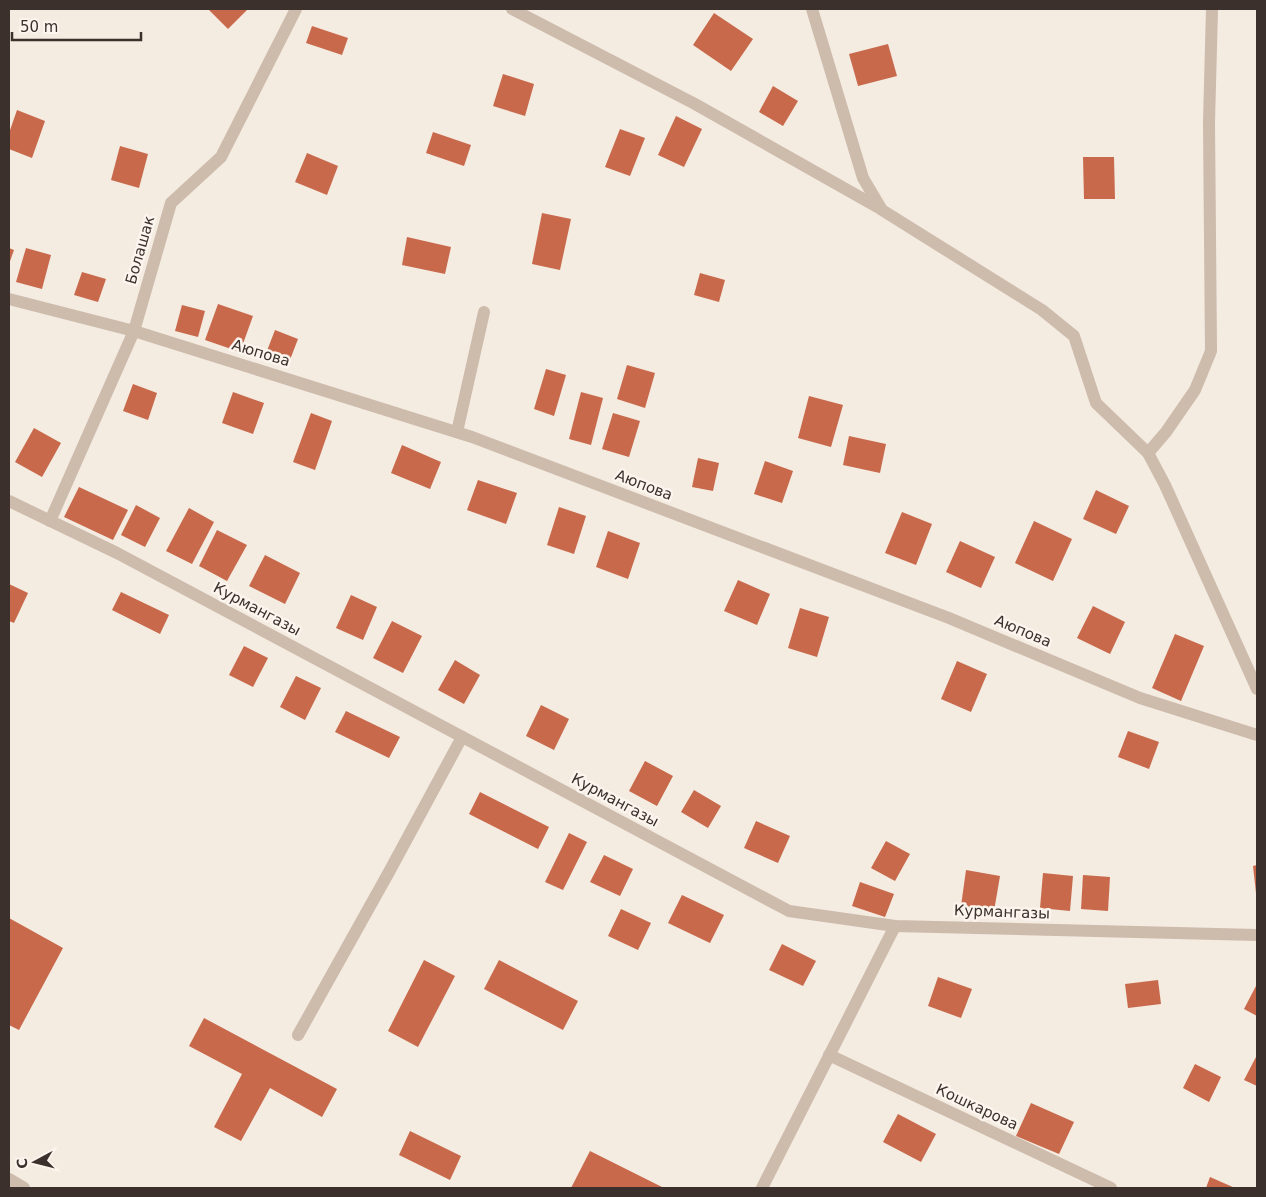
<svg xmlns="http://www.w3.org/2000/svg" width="1266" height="1197" viewBox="0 0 1266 1197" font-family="'DejaVu Sans',sans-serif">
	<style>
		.building { fill: #c8694b }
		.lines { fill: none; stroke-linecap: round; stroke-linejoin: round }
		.minor { stroke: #cdbbac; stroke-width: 12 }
		.labels { text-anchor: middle; stroke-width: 5; stroke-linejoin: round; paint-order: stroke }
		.street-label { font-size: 15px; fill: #3b302b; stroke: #fbf5ee }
	</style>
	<rect width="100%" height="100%" fill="#f4ebe1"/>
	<g class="building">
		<path d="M 208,9 L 248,9 L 228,29 Z"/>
		<path d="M 714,13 L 753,39 L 731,71 L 693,45 Z"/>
		<path d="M 312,26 L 348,38 L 342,55 L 306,43 Z"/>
		<path d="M 888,44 L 897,76 L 858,86 L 849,54 Z"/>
		<path d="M 503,74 L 534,84 L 525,116 L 493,106 Z"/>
		<path d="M 773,86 L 798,101 L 783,126 L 759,112 Z"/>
		<path d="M 17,110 L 45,121 L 32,158 L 9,149 L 9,133 Z"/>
		<path d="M 676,116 L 702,129 L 684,167 L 658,155 Z"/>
		<path d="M 620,129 L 645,138 L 630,176 L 605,167 Z"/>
		<path d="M 433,132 L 471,145 L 464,166 L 426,153 Z"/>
		<path d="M 120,146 L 148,154 L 139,188 L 111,180 Z"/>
		<path d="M 307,153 L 338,166 L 327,195 L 295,182 Z"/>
		<path d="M 1083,157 L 1114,157 L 1115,199 L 1084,199 Z"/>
		<path d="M 542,213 L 571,219 L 560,270 L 532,264 Z"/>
		<path d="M 407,237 L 451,247 L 445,274 L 402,265 Z"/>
		<path d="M 9,248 L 14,250 L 9,264 Z"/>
		<path d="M 26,248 L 51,255 L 42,289 L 16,282 Z"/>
		<path d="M 82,272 L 106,279 L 98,302 L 74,295 Z"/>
		<path d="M 700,273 L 725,280 L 719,302 L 694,295 Z"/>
		<path d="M 218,304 L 253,316 L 240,352 L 205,340 Z"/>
		<path d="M 182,305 L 205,311 L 198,337 L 175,331 Z"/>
		<path d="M 275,330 L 298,339 L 288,365 L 265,356 Z"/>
		<path d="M 627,365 L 655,373 L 645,408 L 617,399 Z"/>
		<path d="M 546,369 L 566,375 L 554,416 L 534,409 Z"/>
		<path d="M 133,384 L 157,393 L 148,420 L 123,411 Z"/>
		<path d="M 233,392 L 264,403 L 253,434 L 222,423 Z"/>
		<path d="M 581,392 L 603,398 L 591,445 L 569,439 Z"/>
		<path d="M 809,396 L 843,405 L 831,447 L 798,438 Z"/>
		<path d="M 311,413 L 332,421 L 315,470 L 293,462 Z"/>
		<path d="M 613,413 L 640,421 L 629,457 L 602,449 Z"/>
		<path d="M 34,428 L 61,443 L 42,477 L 15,462 Z"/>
		<path d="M 849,436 L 886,444 L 880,473 L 843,465 Z"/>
		<path d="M 402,445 L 441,462 L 430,489 L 391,473 Z"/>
		<path d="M 698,458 L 719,463 L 713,491 L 692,487 Z"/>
		<path d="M 765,461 L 793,471 L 782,503 L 754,494 Z"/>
		<path d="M 478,480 L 517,493 L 506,524 L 467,510 Z"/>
		<path d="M 79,487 L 128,510 L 113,540 L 64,517 Z"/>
		<path d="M 1096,490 L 1129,506 L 1116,534 L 1083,519 Z"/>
		<path d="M 136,505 L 160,518 L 145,547 L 121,535 Z"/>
		<path d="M 559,507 L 586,516 L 574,554 L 547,545 Z"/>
		<path d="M 189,508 L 214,522 L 192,564 L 166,551 Z"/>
		<path d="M 902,512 L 932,524 L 916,565 L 885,553 Z"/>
		<path d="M 1034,521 L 1072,539 L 1053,581 L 1015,563 Z"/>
		<path d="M 217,530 L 247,545 L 227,581 L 199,566 Z"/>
		<path d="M 608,531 L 640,543 L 628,579 L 596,567 Z"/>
		<path d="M 960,541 L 995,557 L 981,588 L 946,572 Z"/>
		<path d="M 265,555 L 300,573 L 285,604 L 249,586 Z"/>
		<path d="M 738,580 L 770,594 L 757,625 L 724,611 Z"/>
		<path d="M 9,584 L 28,593 L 14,623 L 9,621 Z"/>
		<path d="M 121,592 L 169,615 L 160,634 L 112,610 Z"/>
		<path d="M 351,595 L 377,607 L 363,640 L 336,628 Z"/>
		<path d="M 1093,606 L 1125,622 L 1110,654 L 1077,638 Z"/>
		<path d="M 800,608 L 829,617 L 817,657 L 788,648 Z"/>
		<path d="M 392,621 L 422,636 L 403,673 L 373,658 Z"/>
		<path d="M 1175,634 L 1204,646 L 1181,701 L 1152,688 Z"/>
		<path d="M 244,646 L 268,658 L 253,687 L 229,675 Z"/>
		<path d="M 455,660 L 480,675 L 464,704 L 438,690 Z"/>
		<path d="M 957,661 L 987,674 L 971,712 L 941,699 Z"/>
		<path d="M 296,676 L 321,688 L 305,720 L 280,707 Z"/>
		<path d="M 541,705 L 569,719 L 554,750 L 526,736 Z"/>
		<path d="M 346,711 L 400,737 L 389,758 L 335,732 Z"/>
		<path d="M 1128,731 L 1159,742 L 1149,769 L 1118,757 Z"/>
		<path d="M 645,761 L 673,776 L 657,806 L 629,791 Z"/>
		<path d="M 694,790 L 721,806 L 708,828 L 681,812 Z"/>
		<path d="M 480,792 L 549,827 L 538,849 L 469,814 Z"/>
		<path d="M 756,821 L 790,836 L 778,863 L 744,848 Z"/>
		<path d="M 569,833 L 587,842 L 563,890 L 545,882 Z"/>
		<path d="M 886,841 L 910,854 L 895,881 L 871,868 Z"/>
		<path d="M 604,855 L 633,869 L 620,896 L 590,882 Z"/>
		<path d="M 1257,865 L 1257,893 L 1256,893 L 1253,866 Z"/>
		<path d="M 966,870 L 1000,876 L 994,911 L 961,906 Z"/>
		<path d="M 1043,873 L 1073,876 L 1070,911 L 1040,908 Z"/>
		<path d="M 1083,875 L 1110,877 L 1108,911 L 1081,909 Z"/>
		<path d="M 860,882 L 894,894 L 885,917 L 852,906 Z"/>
		<path d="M 682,895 L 724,915 L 710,943 L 668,923 Z"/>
		<path d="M 621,909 L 651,923 L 638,950 L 608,936 Z"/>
		<path d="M 9,918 L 63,948 L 19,1030 L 9,1025 Z"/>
		<path d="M 782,944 L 816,961 L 803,986 L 769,970 Z"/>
		<path d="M 424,960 L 455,976 L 418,1047 L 388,1031 Z"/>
		<path d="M 499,960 L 578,1001 L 563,1030 L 484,989 Z"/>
		<path d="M 938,977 L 972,989 L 961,1018 L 928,1006 Z"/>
		<path d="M 1158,980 L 1161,1004 L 1128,1008 L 1125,984 Z"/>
		<path d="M 1257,984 L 1257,1016 L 1244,1009 Z"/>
		<path d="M 204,1018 L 337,1089 L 322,1117 L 270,1088 L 241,1141 L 214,1127 L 242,1074 L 189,1046 Z"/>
		<path d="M 1257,1055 L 1257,1086 L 1244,1080 Z"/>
		<path d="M 1195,1064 L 1221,1077 L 1209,1102 L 1183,1088 Z"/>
		<path d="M 1031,1103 L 1074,1122 L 1059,1154 L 1016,1136 Z"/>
		<path d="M 898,1114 L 936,1134 L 921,1162 L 883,1142 Z"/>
		<path d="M 410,1131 L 461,1156 L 450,1180 L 399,1155 Z"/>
		<path d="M 590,1151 L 664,1188 L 571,1188 Z"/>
		<path d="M 1210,1177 L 1235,1188 L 1206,1188 Z"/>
	</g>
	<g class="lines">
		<g class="minor">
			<path d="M 512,9 L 695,104 L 881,209"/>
			<path d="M 812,9 L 863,178 L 882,210 L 1042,310 L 1074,336 L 1096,403 L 1148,453 L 1165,485 L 1257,689"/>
			<path d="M 9,299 L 134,331 L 472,437 L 949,618 L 1140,698 L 1257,735"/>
			<path d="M 457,432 L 484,312"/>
			<path d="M 1148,453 L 1166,432 L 1195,390 L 1211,351 L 1209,122 L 1212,9"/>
			<path d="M 9,501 L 117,553 L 789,911 L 895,926 L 1257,935"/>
			<path d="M 50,521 L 134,331 L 171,203 L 221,157 L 296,9"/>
			<path d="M 298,1035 L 389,872 L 462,737"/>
			<path d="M 829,1055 L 1111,1188"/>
			<path d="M 9,1179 L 24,1188"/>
			<path d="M 762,1188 L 895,926"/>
		</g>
	</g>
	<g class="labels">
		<g class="street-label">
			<text transform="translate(140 250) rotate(-74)" y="5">Болашак</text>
			<text transform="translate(261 353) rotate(17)" y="5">Аюпова</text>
			<text transform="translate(644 485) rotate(21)" y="5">Аюпова</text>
			<text transform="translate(257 609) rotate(28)" y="5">Курмангазы</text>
			<text transform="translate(1023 631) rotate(23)" y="5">Аюпова</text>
			<text transform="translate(615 800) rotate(28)" y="5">Курмангазы</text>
			<text transform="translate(1002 912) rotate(2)" y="5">Курмангазы</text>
			<text transform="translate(977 1107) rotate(25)" y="5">Кошкарова</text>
		</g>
	</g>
	<rect width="1266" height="1197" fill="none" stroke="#3b302b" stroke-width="20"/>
	<g transform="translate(35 1162) rotate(263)" stroke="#fbf5ee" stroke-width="4" paint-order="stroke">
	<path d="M0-4L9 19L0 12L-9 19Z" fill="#3b302b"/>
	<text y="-8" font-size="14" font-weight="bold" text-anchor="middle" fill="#3b302b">С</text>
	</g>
	<path d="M12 32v8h129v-8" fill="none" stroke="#3b302b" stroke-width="2.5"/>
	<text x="20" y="32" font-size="15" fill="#3b302b" stroke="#fbf5ee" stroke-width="4" paint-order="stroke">50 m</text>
</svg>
